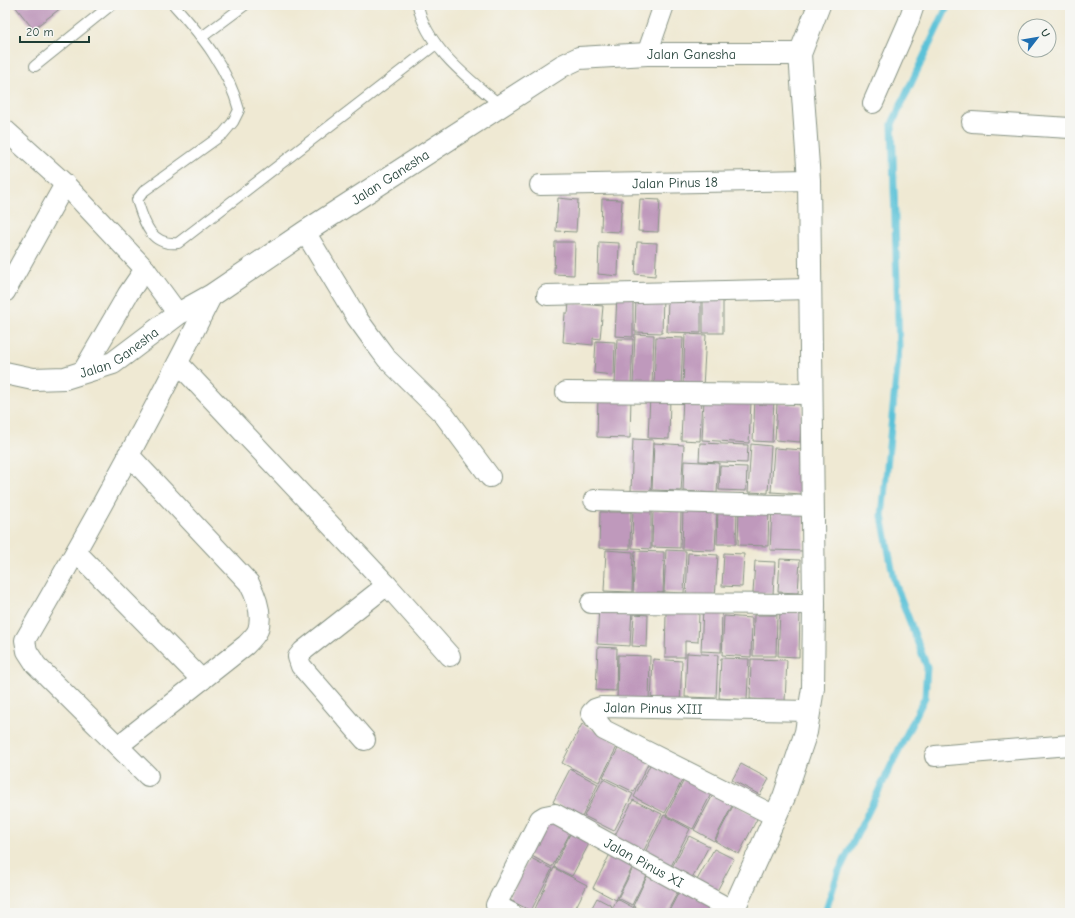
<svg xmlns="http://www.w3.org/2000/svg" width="1075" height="918" viewBox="0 0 1075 918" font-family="'Comic Neue',sans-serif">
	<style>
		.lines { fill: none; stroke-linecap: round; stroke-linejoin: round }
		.stream { stroke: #5bc2d8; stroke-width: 7 }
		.building { fill: #bf99bc }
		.service-casing { stroke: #879384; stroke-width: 12 }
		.minor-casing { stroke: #879384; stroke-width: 22 }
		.tertiary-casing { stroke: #879384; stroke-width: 24 }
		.service { stroke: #fff; stroke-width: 10 }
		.minor { stroke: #fff; stroke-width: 20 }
		.tertiary { stroke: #fff; stroke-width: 22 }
		.labels { text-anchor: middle; stroke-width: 3.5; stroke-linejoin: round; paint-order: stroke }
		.street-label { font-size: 14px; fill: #1f3d34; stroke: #f6f6f2 }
	</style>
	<rect width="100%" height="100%" fill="#f6f6f2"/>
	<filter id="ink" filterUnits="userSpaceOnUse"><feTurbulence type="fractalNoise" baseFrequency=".025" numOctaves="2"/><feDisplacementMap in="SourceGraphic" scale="8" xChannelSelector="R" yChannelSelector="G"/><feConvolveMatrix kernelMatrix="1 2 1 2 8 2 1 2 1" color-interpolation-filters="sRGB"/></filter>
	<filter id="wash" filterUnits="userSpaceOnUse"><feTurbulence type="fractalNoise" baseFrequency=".012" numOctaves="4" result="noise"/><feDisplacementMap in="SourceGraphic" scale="16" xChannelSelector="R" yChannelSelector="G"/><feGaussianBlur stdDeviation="0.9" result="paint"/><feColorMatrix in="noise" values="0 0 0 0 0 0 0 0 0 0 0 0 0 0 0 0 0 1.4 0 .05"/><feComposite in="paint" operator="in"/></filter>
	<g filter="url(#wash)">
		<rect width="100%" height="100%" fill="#efe9d3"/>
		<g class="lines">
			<path class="stream" d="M 825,913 L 838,873 L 925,697 L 927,667 L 894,580 L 882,516 L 899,348 L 892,124 L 948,5"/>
		</g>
		<g id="blocks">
			<g class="building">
				<path d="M 14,5 L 65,5 L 33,29 Z"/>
				<path d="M 558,198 L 578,200 L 576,232 L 556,231 Z"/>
				<path d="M 602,199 L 622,200 L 620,232 L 601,231 Z"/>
				<path d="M 640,199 L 660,200 L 658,232 L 638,231 Z"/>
				<path d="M 555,242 L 575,242 L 574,275 L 554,274 Z"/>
				<path d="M 599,242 L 619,243 L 618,276 L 598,274 Z"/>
				<path d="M 637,242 L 657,243 L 655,276 L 635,274 Z"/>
				<path d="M 663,295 L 662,333 L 635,332 L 636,296 Z"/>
				<path d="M 617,296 L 633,296 L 633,337 L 615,336 Z"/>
				<path d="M 668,296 L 701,296 L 701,333 L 667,332 Z"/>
				<rect x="703" y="296" width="20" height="37"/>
				<path d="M 569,303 L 603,306 L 600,339 L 593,338 L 593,345 L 563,342 L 565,313 L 568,313 Z"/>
				<path d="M 635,334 L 654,335 L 652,385 L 633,385 Z"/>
				<path d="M 685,334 L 706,335 L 703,387 L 683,386 Z"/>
				<path d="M 656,337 L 683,338 L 681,386 L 654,385 Z"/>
				<path d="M 617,339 L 633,339 L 631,385 L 615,384 Z"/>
				<path d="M 596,341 L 615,342 L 614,375 L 594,373 Z"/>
				<path d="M 598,396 L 631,397 L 630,438 L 597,437 Z"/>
				<path d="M 650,396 L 670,397 L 669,439 L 648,438 Z"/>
				<path d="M 683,397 L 702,398 L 700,441 L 681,440 Z"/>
				<path d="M 704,399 L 751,402 L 749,443 L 702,440 Z"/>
				<path d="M 755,399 L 774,400 L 772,442 L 753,441 Z"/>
				<path d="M 777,403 L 802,405 L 800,442 L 775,440 Z"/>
				<path d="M 633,439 L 653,440 L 651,491 L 631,491 Z"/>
				<path d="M 654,443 L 684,445 L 681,491 L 652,490 Z"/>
				<path d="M 700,443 L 748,445 L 747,463 L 699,461 Z"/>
				<path d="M 751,444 L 771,446 L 768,493 L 748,492 Z"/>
				<path d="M 774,448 L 804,450 L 802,494 L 771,492 Z"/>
				<path d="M 684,461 L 719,463 L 717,493 L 683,491 Z"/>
				<path d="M 720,466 L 747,467 L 746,491 L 719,490 Z"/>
				<path d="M 633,504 L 651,505 L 651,549 L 632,548 Z"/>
				<path d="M 718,507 L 737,507 L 736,544 L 717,544 Z"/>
				<path d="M 739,507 L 769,508 L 768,546 L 738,545 Z"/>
				<path d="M 772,508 L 804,510 L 803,551 L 770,550 Z"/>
				<path d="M 683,509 L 717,510 L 715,550 L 682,549 Z"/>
				<path d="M 653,510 L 681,511 L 680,548 L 652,547 Z"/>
				<path d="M 600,512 L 631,512 L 630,549 L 599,548 Z"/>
				<path d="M 606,550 L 633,552 L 632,592 L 604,591 Z"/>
				<path d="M 666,550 L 686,551 L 684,593 L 664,592 Z"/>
				<path d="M 635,551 L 664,552 L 663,597 L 633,596 Z"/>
				<path d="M 688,553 L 718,555 L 715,598 L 686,596 Z"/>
				<path d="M 724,553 L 744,554 L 742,587 L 722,586 Z"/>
				<path d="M 780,559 L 800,560 L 798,593 L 778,592 Z"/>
				<path d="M 755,561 L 775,562 L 773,594 L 753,593 Z"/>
				<path d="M 599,606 L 632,608 L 630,646 L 597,644 Z"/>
				<path d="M 703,608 L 722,609 L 721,652 L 701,651 Z"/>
				<path d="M 780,611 L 800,612 L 799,657 L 778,656 Z"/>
				<path d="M 666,613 L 699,613 L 698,642 L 685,641 L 685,657 L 665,657 Z"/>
				<path d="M 634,614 L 648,615 L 647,647 L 632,646 Z"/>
				<path d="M 754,615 L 777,615 L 776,656 L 753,656 Z"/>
				<path d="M 724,616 L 752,618 L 751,657 L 722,655 Z"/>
				<path d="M 598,647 L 617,648 L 616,691 L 596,690 Z"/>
				<path d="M 687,653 L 718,655 L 716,698 L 685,697 Z"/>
				<path d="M 618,655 L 650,656 L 649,703 L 617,702 Z"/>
				<path d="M 721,658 L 749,659 L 747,700 L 719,698 Z"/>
				<path d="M 653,659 L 682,661 L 680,704 L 651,702 Z"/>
				<path d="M 751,659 L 787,660 L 785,701 L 750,699 Z"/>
				<path d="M 582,724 L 619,743 L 599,782 L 562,763 Z"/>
				<path d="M 620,745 L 650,760 L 634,792 L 603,777 Z"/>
				<path d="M 653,759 L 685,775 L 665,813 L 634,797 Z"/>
				<path d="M 741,764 L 769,779 L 760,795 L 732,780 Z"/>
				<path d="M 570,769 L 598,784 L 582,817 L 553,802 Z"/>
				<path d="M 685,778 L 712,792 L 693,829 L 666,815 Z"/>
				<path d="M 603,779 L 633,794 L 614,831 L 584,816 Z"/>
				<path d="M 714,793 L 733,804 L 714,841 L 694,830 Z"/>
				<path d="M 633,800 L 662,814 L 643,852 L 614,837 Z"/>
				<path d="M 734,804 L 758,817 L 739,854 L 715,841 Z"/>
				<path d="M 664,815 L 690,829 L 670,868 L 644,854 Z"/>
				<path d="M 547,818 L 571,831 L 552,867 L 528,854 Z"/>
				<path d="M 571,832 L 590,842 L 572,876 L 554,867 Z"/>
				<path d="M 689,836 L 709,846 L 692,878 L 672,867 Z"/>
				<path d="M 714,849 L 734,859 L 717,891 L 697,880 Z"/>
				<path d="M 611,852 L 634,864 L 616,900 L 593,888 Z"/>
				<path d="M 529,857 L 552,869 L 531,911 L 508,899 Z"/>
				<path d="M 634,866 L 648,873 L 632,905 L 618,898 Z"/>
				<path d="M 554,868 L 587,885 L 573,913 L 533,913 Z"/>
				<path d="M 649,872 L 680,887 L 667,913 L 647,913 L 633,906 Z"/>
				<path d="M 681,888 L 716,907 L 713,913 L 668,913 Z"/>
				<path d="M 597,898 L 612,906 L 608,913 L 589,913 Z"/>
				<path d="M 617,899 L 636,909 L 633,913 L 610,913 Z"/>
			</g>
		</g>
	</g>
	<g filter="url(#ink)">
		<use href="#blocks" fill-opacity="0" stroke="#879384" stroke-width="1"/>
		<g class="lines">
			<g class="service-casing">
				<g id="service">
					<path d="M 174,5 C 202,36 228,68 239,110 L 233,122 L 223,134 L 144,191 L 137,200 C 144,222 150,246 178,243 L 436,44"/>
					<path d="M 418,5 C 426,47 469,79 500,105"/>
					<path d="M 202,37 L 245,5"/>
					<path d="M 35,66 L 111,5"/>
				</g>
			</g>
			<g class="minor-casing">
				<g id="minor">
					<path d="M 647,54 L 664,5"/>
					<path d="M 873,103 L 908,23 L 914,5"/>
					<path d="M 972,122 L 1070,128"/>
					<path d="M 5,130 L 65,184 L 145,269 L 128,294 L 82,373"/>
					<path id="s1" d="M 540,185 L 809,180"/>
					<path d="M 305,232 L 357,318 L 370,336 L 387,359 L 444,415 L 490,477"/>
					<path d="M 145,269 L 178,314"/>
					<path d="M 5,292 L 65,184"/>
					<path d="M 547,295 L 810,289"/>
					<path d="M 178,363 L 387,585 L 450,656"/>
					<path d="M 566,392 L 811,394"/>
					<path d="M 594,500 L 813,506"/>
					<path d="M 76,552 L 202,680"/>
					<path d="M 591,603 L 814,604"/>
					<path d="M 365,740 L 301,666 L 298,657 L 303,651 L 387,585"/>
					<path d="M 118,746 L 246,645 C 250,641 256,635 258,630 C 263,614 256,596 249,583 L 128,454"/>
					<path d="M 935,756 L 1070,745"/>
					<path d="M 148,776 L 36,665 L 27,651 L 25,640 C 91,527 154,412 212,295"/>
					<path id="s2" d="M 775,816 L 604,730 L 591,713 L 595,709 L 601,707 L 810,711"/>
					<path id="s3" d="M 511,913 L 496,905 L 540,819 L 545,816 L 555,814 L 733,911"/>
				</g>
			</g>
			<g class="tertiary-casing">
				<g id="tertiary">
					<path id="s4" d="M 5,373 L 33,379 L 65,378 L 113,363 L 178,314 L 212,295 L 305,232 L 562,66 L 579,58 L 647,54 L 800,54"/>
					<path d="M 732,913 L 784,797 L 806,732 L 813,688 L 814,604 L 809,180 L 800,54 L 819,5"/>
				</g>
			</g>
			<use href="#service" class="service"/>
			<use href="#minor" class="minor"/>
			<use href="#tertiary" class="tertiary"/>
		</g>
	</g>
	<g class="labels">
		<g class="street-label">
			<text dy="5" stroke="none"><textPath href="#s4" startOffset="781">Jalan Ganesha</textPath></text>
			<text dy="5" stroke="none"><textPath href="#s4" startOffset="445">Jalan Ganesha</textPath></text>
			<text dy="5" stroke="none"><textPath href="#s1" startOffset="135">Jalan Pinus 18</textPath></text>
			<text dy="5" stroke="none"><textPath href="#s4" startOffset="121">Jalan Ganesha</textPath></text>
			<text dy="5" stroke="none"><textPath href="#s2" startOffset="277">Jalan Pinus XIII</textPath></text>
			<text dy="5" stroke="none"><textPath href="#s3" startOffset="231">Jalan Pinus XI</textPath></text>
		</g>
	</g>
	<rect width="1075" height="918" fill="none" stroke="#f6f6f2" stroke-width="20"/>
	<g transform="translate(1037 38) rotate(59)"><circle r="19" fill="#f6f6f2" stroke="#a0aca6"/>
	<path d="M0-3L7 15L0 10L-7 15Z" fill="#1f6fb2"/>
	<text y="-6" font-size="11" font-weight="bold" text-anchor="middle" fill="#1f3d34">U</text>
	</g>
	<path d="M20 36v6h69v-6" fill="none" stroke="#1f3d34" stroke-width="2"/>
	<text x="26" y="36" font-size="12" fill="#1f3d34" stroke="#f6f6f2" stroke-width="3" paint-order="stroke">20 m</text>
</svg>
